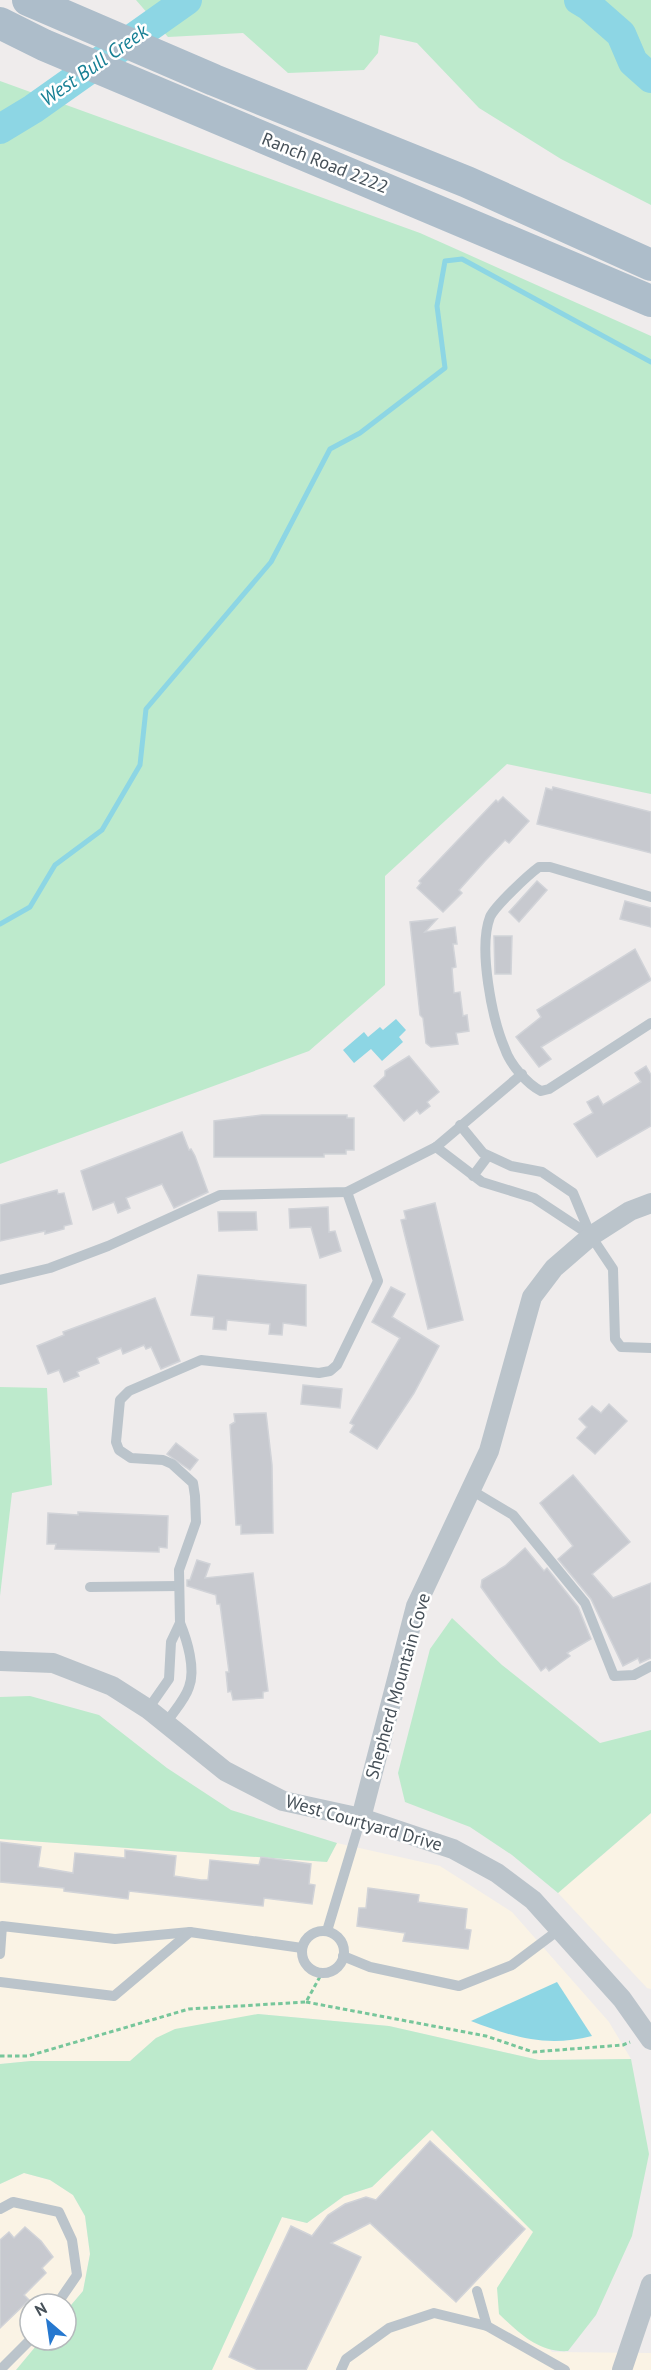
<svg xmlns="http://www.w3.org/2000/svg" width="651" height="2370" viewBox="0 0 651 2370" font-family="'PT Sans',sans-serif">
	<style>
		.commercial { fill: #faf3e5 }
		.green { fill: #bdeacc }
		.water { fill: #8dd6e4 }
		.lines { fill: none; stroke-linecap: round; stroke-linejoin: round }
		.stream { stroke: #8dd6e4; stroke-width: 5 }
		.river { stroke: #8dd6e4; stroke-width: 30 }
		.building { fill: #c7c9cf; stroke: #d1d3d8; stroke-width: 1.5 }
		.path { stroke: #77c69b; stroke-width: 3; stroke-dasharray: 4.5 3; stroke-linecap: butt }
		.lane { stroke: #bbc4cb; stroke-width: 10 }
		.street { stroke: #bbc4cb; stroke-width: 20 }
		.primary { stroke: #adbdca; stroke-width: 32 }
		.labels { text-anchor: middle; stroke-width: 5; stroke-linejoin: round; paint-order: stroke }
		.street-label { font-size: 18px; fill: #465058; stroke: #fff }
		.water-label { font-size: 20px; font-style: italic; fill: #167f94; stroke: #fff }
	</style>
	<rect width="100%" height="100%" fill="#efecec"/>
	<g class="commercial">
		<path d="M 651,1813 L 651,1989 L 647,1988 L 558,1893 Z"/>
		<path d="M 0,1839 L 327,1862 L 337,1843 L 440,1866 L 512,1912 L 609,2022 L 631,2059 L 539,2060 L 389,2026 L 258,2014 L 156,2038 L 130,2061 L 31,2061 L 0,2064 Z"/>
		<path d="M 432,2130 L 534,2232 L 497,2288 L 552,2352 L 651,2353 L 651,2370 L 212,2370 L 282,2217 L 307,2223 L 344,2196 L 372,2187 Z"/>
		<path d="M 24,2173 L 50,2180 L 73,2195 L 85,2216 L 90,2254 L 83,2291 L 66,2311 L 66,2304 L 30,2304 L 30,2340 L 41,2340 L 16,2370 L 0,2370 L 0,2184 Z"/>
	</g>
	<g class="green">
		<path d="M 136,0 L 651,0 L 651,205 L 561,159 L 479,108 L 417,43 L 380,35 L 378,53 L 364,70 L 288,73 L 243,33 L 168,37 Z"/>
		<path d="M 0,81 L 420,233 L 651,336 L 651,794 L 507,764 L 385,876 L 385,985 L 309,1051 L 0,1164 Z"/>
		<path d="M 0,1387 L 47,1388 L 52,1485 L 12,1493 L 0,1596 Z"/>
		<path d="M 452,1618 L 502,1665 L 600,1743 L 651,1730 L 651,1813 L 558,1893 L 512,1855 L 470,1827 L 405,1802 L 398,1773 L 430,1649 Z"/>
		<path d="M 30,1696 L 99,1715 L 167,1768 L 231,1810 L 337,1843 L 327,1862 L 0,1839 L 0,1697 Z"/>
		<path d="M 258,2014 L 389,2026 L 539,2060 L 631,2059 L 649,2154 L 632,2236 L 596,2315 L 568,2351 C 539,2353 519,2333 499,2314 L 497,2288 L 533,2232 L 432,2130 L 372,2187 L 344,2196 L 307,2223 L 282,2217 L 212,2370 L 16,2370 L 41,2340 L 66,2340 L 66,2311 L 83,2291 L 90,2254 L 85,2216 L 73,2195 L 50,2180 L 24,2173 L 0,2184 L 0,2064 L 31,2061 L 130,2061 L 156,2038 L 175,2029 Z"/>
	</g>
	<g class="water">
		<path d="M 396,1019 L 406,1030 L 399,1037 L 403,1042 L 382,1061 L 371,1049 L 354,1063 L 343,1050 L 364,1032 L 368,1037 L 380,1027 L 383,1030 Z"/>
		<path d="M 557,1982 L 592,2036 C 546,2048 513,2037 471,2021 Z"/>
	</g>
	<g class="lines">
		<path class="stream" d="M 0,924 L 30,907 L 55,865 L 102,830 L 140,765 L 146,709 L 271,562 L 330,449 L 360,433 L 445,368 L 437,306 L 445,261 L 462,259 L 651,362"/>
		<g class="river">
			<path d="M 579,0 L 589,6 L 621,34 L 633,62 L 651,78"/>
			<path d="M 0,129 L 33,109 L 187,0"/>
		</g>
	</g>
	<g class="building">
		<path d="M 553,787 L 651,812 L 651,853 L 537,824 L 546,788 L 552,790 Z"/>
		<path d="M 503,797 L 529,821 L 509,843 L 505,840 L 485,861 L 459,890 L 462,893 L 443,912 L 417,888 L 421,883 L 419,881 L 496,800 L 498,802 Z"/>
		<path d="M 537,881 L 547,890 L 519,922 L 509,912 Z"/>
		<path d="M 625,901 L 651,908 L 651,927 L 620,919 Z"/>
		<path d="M 437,919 L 425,932 L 455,927 L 457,944 L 453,944 L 456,967 L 452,968 L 454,993 L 460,992 L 463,1016 L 467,1015 L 469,1031 L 456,1033 L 458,1044 L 431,1047 L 426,1043 L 423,1018 L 420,1015 L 410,922 Z"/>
		<path d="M 494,936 L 512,936 L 511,974 L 495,974 Z"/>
		<path d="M 635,949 L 651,980 L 541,1047 L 551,1059 L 539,1067 L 516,1037 L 541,1017 L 537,1010 Z"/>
		<path d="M 409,1056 L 439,1092 L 427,1102 L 430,1106 L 420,1114 L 417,1110 L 404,1121 L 374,1086 L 385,1076 L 385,1071 Z"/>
		<path d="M 646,1066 L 651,1075 L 651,1126 L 597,1157 L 574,1124 L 593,1113 L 587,1102 L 598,1096 L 603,1105 L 641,1082 L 635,1073 Z"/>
		<path d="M 262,1115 L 347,1115 L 347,1118 L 354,1118 L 354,1150 L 346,1150 L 346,1154 L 324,1154 L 324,1157 L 214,1157 L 214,1121 Z"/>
		<path d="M 182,1132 L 189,1150 L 191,1149 L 195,1156 L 208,1192 L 174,1208 L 162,1184 L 126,1198 L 130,1208 L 118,1213 L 114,1202 L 93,1210 L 81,1171 Z"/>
		<path d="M 57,1190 L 58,1194 L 64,1193 L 72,1224 L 64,1226 L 64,1229 L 45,1234 L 45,1231 L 0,1241 L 0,1205 Z"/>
		<path d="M 435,1203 L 463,1320 L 428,1329 L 401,1220 L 406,1219 L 404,1211 Z"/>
		<path d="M 328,1207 L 329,1232 L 335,1231 L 341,1251 L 320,1258 L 311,1227 L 290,1228 L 289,1209 Z"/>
		<path d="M 218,1212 L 256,1212 L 257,1230 L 219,1231 Z"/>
		<path d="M 198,1275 L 306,1285 L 306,1326 L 283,1323 L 282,1335 L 269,1334 L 270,1324 L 227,1320 L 226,1330 L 213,1329 L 214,1317 L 191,1315 Z"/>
		<path d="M 391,1287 L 405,1294 L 392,1317 L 439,1346 L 414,1393 L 377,1449 L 350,1432 L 354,1425 L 350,1423 L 400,1338 L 372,1322 Z"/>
		<path d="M 155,1298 L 180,1361 L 161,1369 L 151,1347 L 146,1349 L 144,1345 L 123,1354 L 121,1348 L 97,1358 L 99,1363 L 77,1372 L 79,1376 L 64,1382 L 59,1370 L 48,1374 L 37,1346 L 64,1335 L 63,1332 Z"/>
		<path d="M 303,1385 L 342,1389 L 340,1408 L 301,1404 Z"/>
		<path d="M 609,1404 L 627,1421 L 595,1454 L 577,1438 L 587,1427 L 579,1419 L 592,1406 L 601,1413 Z"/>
		<path d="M 266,1413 L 272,1465 L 273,1533 L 241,1534 L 241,1525 L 236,1525 L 230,1425 L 235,1422 L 234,1414 Z"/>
		<path d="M 176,1443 L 198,1460 L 190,1470 L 167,1454 Z"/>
		<path d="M 573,1475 L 630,1542 L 592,1574 L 613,1598 L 651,1583 L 651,1658 L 640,1663 L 638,1658 L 623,1666 L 591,1599 L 558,1559 L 573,1546 L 540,1503 Z"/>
		<path d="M 78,1512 L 168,1516 L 167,1548 L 159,1547 L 159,1552 L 55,1549 L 56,1544 L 47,1544 L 48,1513 L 78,1515 Z"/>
		<path d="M 525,1548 L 544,1571 L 547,1568 L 578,1607 L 591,1639 L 567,1653 L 570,1656 L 549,1671 L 546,1667 L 541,1671 L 481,1587 L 482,1580 L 505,1566 Z"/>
		<path d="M 197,1560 L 210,1564 L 205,1578 L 253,1573 L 268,1691 L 263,1692 L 263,1698 L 233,1700 L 231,1691 L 228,1692 L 226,1672 L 229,1672 L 220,1604 L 217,1604 L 216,1595 L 187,1586 L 187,1580 L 190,1580 Z"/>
		<path d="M 0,1842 L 41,1847 L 38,1867 L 73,1873 L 75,1853 L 125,1858 L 125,1850 L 176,1856 L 174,1876 L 201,1880 L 208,1880 L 210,1860 L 259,1865 L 261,1857 L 311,1864 L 309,1884 L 315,1885 L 312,1904 L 264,1898 L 263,1906 L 129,1891 L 128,1899 L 64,1891 L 64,1888 L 0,1882 Z"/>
		<path d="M 368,1888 L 419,1895 L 418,1902 L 467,1909 L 465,1929 L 471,1930 L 468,1949 L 403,1941 L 405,1933 L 357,1926 L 359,1908 L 366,1908 Z"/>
		<path d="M 430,2141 L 525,2229 L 456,2302 L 370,2223 L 331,2243 L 361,2257 L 306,2370 L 258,2370 L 229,2357 L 291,2226 L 312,2236 L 328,2215 L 345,2204 L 366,2197 L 376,2200 Z"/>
		<path d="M 25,2227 L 41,2241 L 53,2257 L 42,2268 L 46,2273 L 24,2295 L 29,2300 L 0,2328 L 0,2240 L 9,2232 L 14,2238 Z"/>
	</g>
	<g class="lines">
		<g class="path">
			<path d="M 306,2002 L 486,2036 L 533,2052 L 623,2045 L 630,2042"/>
			<path d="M 0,2056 L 28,2056 L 189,2009 L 306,2002 L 322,1973"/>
		</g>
		<g class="lane">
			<path d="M 651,897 L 550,867 L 539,867 C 528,875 495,906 490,917 C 478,948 492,1019 505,1049 C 510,1064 527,1084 541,1091 L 549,1089 L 651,1023"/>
			<path d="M 460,1125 L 483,1153 L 511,1166 L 542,1172 L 573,1193 L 591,1236 L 613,1269 L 615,1339 L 621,1347 L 651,1348"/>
			<path d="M 436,1147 L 482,1182 L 534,1198 L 590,1235"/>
			<path d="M 473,1176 L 488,1156"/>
			<path d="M 0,1280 L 50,1268 L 108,1246 L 220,1195 L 347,1192 L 436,1147 L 522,1074"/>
			<path d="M 471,1490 L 513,1515 L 585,1603 L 614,1676 L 634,1675 L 651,1666"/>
			<path d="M 90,1587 L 179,1586"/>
			<path d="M 148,1709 L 169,1679 L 171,1642 L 180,1623 L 179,1570 L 196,1522 L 195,1496 L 193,1483 L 172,1464 L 163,1460 L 131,1458 L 119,1450 L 116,1442 L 120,1400 L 129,1391 L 201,1360 L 319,1373 L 330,1371 L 337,1365 L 378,1281 L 347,1192"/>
			<path d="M 166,1723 C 173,1712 185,1700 189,1687 C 196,1669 187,1640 180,1623"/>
			<path d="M 327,1931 L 361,1818"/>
			<circle cx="323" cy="1952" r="21"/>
			<path d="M 0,1954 L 2,1926 L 115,1939 L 190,1932 L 302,1948"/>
			<path d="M 343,1956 L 370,1967 L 459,1986 L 512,1965 L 560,1929"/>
			<path d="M 0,1982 L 114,1996 L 190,1932"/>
			<path d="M 0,2209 L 13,2202 L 59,2212 L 72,2240 L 77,2275 L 57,2304"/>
			<path d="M 477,2291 L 487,2326"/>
			<path d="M 0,2370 L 30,2340"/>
			<path d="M 341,2370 L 346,2359 L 389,2328 L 434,2313 L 487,2326 L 565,2370"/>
		</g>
		<g class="street">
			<path d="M 0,1661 L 53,1663 L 112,1686 L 148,1709 L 225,1771 L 283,1801 L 361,1818 L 453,1849 L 497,1873 L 533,1900 L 622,1999 L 651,2040"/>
			<path d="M 361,1818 L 416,1606 L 489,1451 L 532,1297 L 554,1268 L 591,1236 L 630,1211 L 651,1203"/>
			<path d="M 622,2370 L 651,2284"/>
		</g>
		<g class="primary">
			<path d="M 28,0 L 214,80 L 467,182 L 651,265"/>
			<path d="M 0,23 L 44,45 L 651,301"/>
		</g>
	</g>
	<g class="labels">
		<g class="street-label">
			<text transform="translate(325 163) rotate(22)" y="6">Ranch Road 2222</text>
			<text transform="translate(398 1686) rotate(-74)" y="6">Shepherd Mountain Cove</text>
			<text transform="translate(364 1823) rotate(16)" y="6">West Courtyard Drive</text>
		</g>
		<g class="water-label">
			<text transform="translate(94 65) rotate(-35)" y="7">West Bull Creek</text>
		</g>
	</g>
	<g transform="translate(48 2322) rotate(331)"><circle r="28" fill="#ffffff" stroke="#b5b9bc" stroke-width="1.5"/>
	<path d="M0-4.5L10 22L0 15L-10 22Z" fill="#2678cf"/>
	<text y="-9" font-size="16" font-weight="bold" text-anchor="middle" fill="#465058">N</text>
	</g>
</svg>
